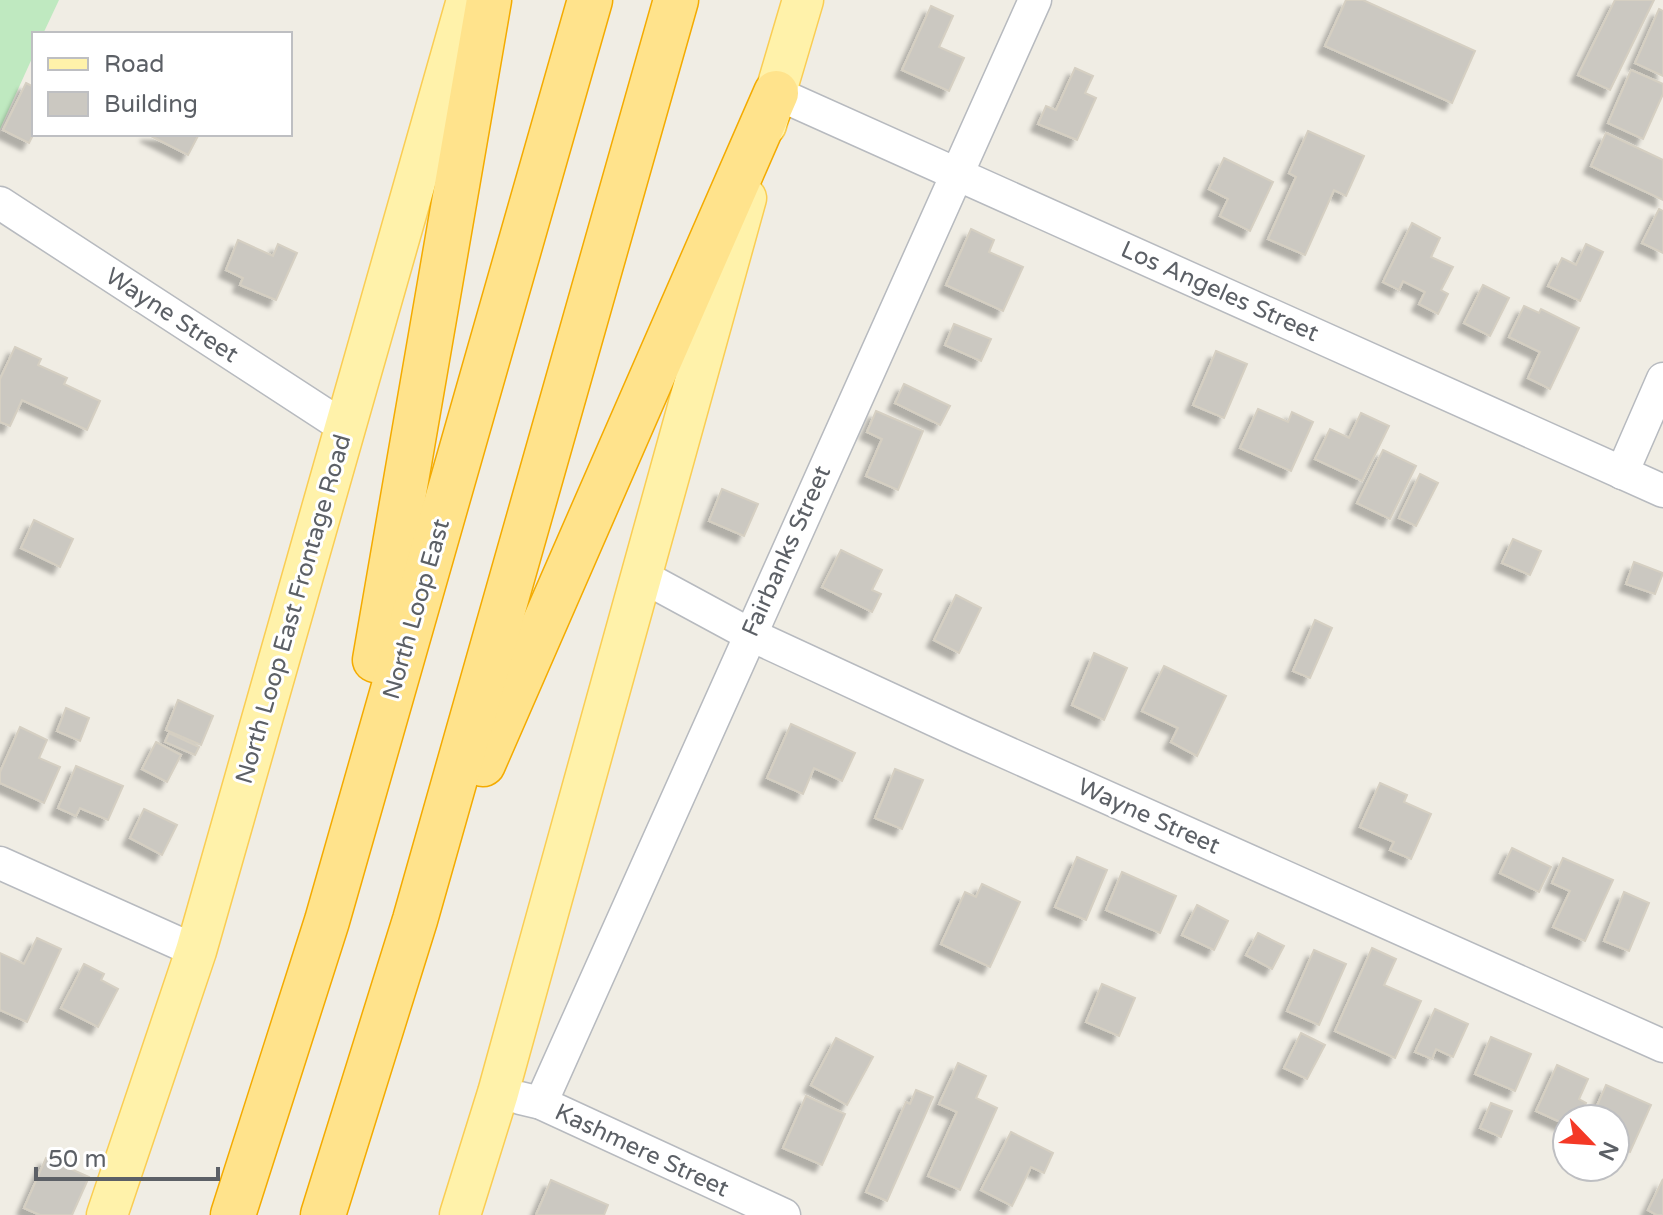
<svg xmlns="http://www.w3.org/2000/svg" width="1663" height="1215" viewBox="0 0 1663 1215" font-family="'Varela Round',sans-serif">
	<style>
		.green { fill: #bfe9c0 }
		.building { fill: #cbc8c1; stroke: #d5cfc2; stroke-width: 2; filter: url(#shadow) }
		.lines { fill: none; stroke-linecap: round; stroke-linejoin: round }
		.minor-casing { stroke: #b7babf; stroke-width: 35 }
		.major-casing { stroke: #facd53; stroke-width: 43 }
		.highway-casing { stroke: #f4ab00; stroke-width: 47 }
		.minor { stroke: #fff; stroke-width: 32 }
		.major { stroke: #fff2aa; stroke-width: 40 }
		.highway { stroke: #ffe38c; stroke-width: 44 }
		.labels { text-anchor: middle; stroke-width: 6; stroke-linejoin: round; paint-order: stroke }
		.street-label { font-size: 24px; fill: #5c6066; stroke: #fff }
	</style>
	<defs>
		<filter id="shadow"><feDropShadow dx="-7" dy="7" stdDeviation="2" flood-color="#0004"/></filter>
	</defs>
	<rect width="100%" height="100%" fill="#f0ede4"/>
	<path class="green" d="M 0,0 L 59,0 L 43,34 L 34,34 L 34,54 L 0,129 Z"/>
	<g class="building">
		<path d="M 1346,0 L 1363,0 L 1475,51 L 1452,103 L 1325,46 Z"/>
		<path d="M 1615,0 L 1654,0 L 1610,90 L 1578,75 Z"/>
		<path d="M 931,6 L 953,16 L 939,47 L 964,58 L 949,91 L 902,70 Z"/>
		<path d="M 1659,9 L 1663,11 L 1663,76 L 1635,63 Z"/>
		<path d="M 1075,68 L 1093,76 L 1085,93 L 1096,98 L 1077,140 L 1038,124 L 1046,106 L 1056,110 Z"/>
		<path d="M 1631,70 L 1663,84 L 1663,94 L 1643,139 L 1608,123 Z"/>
		<path d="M 26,83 L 34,87 L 34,133 L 29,143 L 3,130 Z"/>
		<path d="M 1308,131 L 1364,156 L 1346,196 L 1334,190 L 1305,255 L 1268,239 L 1296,177 L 1289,173 Z"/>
		<path d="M 1606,133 L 1663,160 L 1663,200 L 1591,166 Z"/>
		<path d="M 147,134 L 199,134 L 188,155 Z"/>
		<path d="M 1224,158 L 1273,182 L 1250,231 L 1220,216 L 1228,199 L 1209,189 Z"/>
		<path d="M 1659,209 L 1663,211 L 1663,253 L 1642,243 Z"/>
		<path d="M 1412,223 L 1440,238 L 1431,257 L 1453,267 L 1441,290 L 1448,294 L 1438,314 L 1419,304 L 1425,292 L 1403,281 L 1399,290 L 1383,282 Z"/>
		<path d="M 971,229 L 994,240 L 989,252 L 1023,267 L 1003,311 L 946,285 Z"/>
		<path d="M 238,240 L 273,256 L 278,244 L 297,253 L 276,300 L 240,285 L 243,278 L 226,270 Z"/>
		<path d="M 1586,244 L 1603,252 L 1580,301 L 1548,286 L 1562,258 L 1576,265 Z"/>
		<path d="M 1483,285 L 1509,298 L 1490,336 L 1464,323 Z"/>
		<path d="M 1524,306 L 1539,313 L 1541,309 L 1579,328 L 1550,389 L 1528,378 L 1540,352 L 1509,337 Z"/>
		<path d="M 954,324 L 991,339 L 981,361 L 945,345 Z"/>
		<path d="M 15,347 L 41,359 L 38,365 L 67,378 L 64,384 L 100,401 L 87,430 L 22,400 L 10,426 L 0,422 L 0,379 Z"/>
		<path d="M 1216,351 L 1247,364 L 1224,418 L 1193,405 Z"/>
		<path d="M 904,384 L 950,406 L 940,425 L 895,403 Z"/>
		<path d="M 1258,409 L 1288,422 L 1292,412 L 1313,422 L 1291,471 L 1240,448 Z"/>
		<path d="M 876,411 L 923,431 L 898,490 L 866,476 L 882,439 L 867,432 Z"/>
		<path d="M 1361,413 L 1389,426 L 1362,481 L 1315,459 L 1330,429 L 1349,438 Z"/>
		<path d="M 1383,450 L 1416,466 L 1390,519 L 1357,503 Z"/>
		<path d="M 1420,474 L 1438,483 L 1416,526 L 1399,518 Z"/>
		<path d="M 722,489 L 758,504 L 744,536 L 709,521 Z"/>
		<path d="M 34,520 L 73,539 L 60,567 L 21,548 Z"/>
		<path d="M 1513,539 L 1541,551 L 1530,575 L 1502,563 Z"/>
		<path d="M 841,550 L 882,570 L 872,590 L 881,594 L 872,612 L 822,587 Z"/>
		<path d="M 1634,562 L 1663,573 L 1655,594 L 1626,584 Z"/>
		<path d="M 956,595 L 981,608 L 959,653 L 934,640 Z"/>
		<path d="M 1315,620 L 1332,628 L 1310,678 L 1293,671 Z"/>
		<path d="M 1094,653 L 1127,668 L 1104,720 L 1072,705 Z"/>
		<path d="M 1164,666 L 1226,696 L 1197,756 L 1171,742 L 1178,728 L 1142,711 Z"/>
		<path d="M 178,700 L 213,716 L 201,745 L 166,730 Z"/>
		<path d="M 66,708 L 89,718 L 80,741 L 57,731 Z"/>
		<path d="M 791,724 L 855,753 L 842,781 L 814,768 L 803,794 L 767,778 Z"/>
		<path d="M 20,727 L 47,740 L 39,758 L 60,767 L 44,803 L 0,783 L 0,772 Z"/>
		<path d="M 169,733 L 199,747 L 195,755 L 165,742 Z"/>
		<path d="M 156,742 L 181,755 L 167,782 L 142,769 Z"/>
		<path d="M 76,766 L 123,786 L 108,820 L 80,808 L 76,816 L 58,808 Z"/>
		<path d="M 895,769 L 923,780 L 902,829 L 875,818 Z"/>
		<path d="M 1380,783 L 1407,795 L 1404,802 L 1431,814 L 1411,859 L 1390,850 L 1394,842 L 1360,827 Z"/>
		<path d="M 144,809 L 177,825 L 162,855 L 130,838 Z"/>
		<path d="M 1512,848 L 1551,867 L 1539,892 L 1500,873 Z"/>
		<path d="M 1077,857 L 1107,870 L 1086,920 L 1055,907 Z"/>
		<path d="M 1563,858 L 1613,880 L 1585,941 L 1553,927 L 1570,891 L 1552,883 Z"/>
		<path d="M 1122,872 L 1176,896 L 1160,933 L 1106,910 Z"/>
		<path d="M 982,884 L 1020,902 L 990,967 L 941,944 L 965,892 L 976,897 Z"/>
		<path d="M 1624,892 L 1649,903 L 1629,951 L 1604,941 Z"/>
		<path d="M 1197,905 L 1228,921 L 1214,950 L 1182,935 Z"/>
		<path d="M 1258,933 L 1284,946 L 1272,969 L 1246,955 Z"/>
		<path d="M 37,938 L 61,949 L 27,1022 L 0,1010 L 0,953 L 24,964 Z"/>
		<path d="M 1372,948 L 1396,959 L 1384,985 L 1421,1001 L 1395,1058 L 1335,1031 Z"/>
		<path d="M 1314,950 L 1346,964 L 1319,1025 L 1287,1011 Z"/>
		<path d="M 84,964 L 104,974 L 101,980 L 118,989 L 98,1027 L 61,1008 Z"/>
		<path d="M 1102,984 L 1135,998 L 1119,1036 L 1086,1022 Z"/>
		<path d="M 1435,1009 L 1468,1024 L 1453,1057 L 1436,1049 L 1432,1059 L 1415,1052 Z"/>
		<path d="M 1301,1033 L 1325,1045 L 1307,1079 L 1284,1068 Z"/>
		<path d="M 1491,1037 L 1531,1054 L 1515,1091 L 1475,1074 Z"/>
		<path d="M 836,1038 L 873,1057 L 847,1105 L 811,1085 Z"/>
		<path d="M 958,1063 L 986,1076 L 976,1098 L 997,1108 L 960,1190 L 928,1176 L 957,1112 L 939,1104 Z"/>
		<path d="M 1557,1065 L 1588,1079 L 1579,1099 L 1586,1103 L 1579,1119 L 1567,1119 L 1567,1125 L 1536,1111 Z"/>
		<path d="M 1606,1085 L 1651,1105 L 1630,1152 L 1615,1145 L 1615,1119 L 1608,1119 L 1610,1114 L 1596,1108 Z"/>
		<path d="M 916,1090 L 933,1097 L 887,1201 L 866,1192 L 906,1102 L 910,1104 Z"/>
		<path d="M 806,1096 L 845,1114 L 822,1165 L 783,1148 Z"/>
		<path d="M 1491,1103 L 1512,1111 L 1501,1137 L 1480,1128 Z"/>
		<path d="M 1011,1132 L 1053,1153 L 1044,1173 L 1031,1167 L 1012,1206 L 981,1190 Z"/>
		<path d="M 46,1158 L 89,1177 L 72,1215 L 40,1215 L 24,1208 Z"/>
		<path d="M 1663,1179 L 1663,1215 L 1657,1215 L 1648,1210 Z"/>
		<path d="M 551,1180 L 608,1205 L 604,1215 L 536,1215 Z"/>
	</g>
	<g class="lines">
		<g class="minor-casing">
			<g id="minor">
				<path d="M 776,93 L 1663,491"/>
				<path d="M 0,203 L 344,427"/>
				<path d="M 1622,473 L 1663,379"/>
				<path d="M 640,575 L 749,634 L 965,734 L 1663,1046"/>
				<path d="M 0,863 L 196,951"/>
				<path d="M 520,1098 L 541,1103 L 784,1215"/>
				<path d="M 541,1103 L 1035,0"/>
			</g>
		</g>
		<g class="major-casing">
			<g id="major">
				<path d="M 766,125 L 803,0"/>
				<path d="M 107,1215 L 196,951 L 467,0"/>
				<path d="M 460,1215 L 498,1093 L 746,198"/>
			</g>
		</g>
		<g class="highway-casing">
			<g id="highway">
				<path d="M 375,660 L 489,0"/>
				<path d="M 483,764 L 776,93"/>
				<path d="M 233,1215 L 327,921 L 590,0"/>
				<path d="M 323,1215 L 415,920 L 676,0"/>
			</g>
		</g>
		<use href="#minor" class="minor"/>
		<use href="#major" class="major"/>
		<use href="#highway" class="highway"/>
	</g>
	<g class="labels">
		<g class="street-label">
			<text transform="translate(1220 291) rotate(24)" y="8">Los Angeles Street</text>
			<text transform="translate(172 315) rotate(33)" y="8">Wayne Street</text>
			<text transform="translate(786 551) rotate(-66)" y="8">Fairbanks Street</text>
			<text transform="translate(293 609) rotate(-74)" y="8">North Loop East Frontage Road</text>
			<text transform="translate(416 609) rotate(-74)" y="8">North Loop East</text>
			<text transform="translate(1149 816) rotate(24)" y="8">Wayne Street</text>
			<text transform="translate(642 1150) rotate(25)" y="8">Kashmere Street</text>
		</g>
	</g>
	<rect x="32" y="32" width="260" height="104" fill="#ffffff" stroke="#bebfc2" stroke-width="2"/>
	<rect x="48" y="58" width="40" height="12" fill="#fff2aa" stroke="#bebfc2" stroke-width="2"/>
	<text x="104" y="72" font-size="24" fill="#5c6066">Road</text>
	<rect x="48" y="92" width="40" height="24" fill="#cbc8c1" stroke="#bebfc2" stroke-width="2"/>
	<text x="104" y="112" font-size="24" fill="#5c6066">Building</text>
	<g transform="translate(1591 1143) rotate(115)"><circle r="38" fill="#ffffff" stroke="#bebfc2" stroke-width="2"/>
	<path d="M0-6L14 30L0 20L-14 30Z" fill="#f43926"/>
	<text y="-12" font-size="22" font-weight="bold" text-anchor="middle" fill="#5c6066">N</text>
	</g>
	<path d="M36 1167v12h182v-12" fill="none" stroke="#5c6066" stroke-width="4"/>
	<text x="48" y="1167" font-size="24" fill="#5c6066" stroke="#ffffff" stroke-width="6" paint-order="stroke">50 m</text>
</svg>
